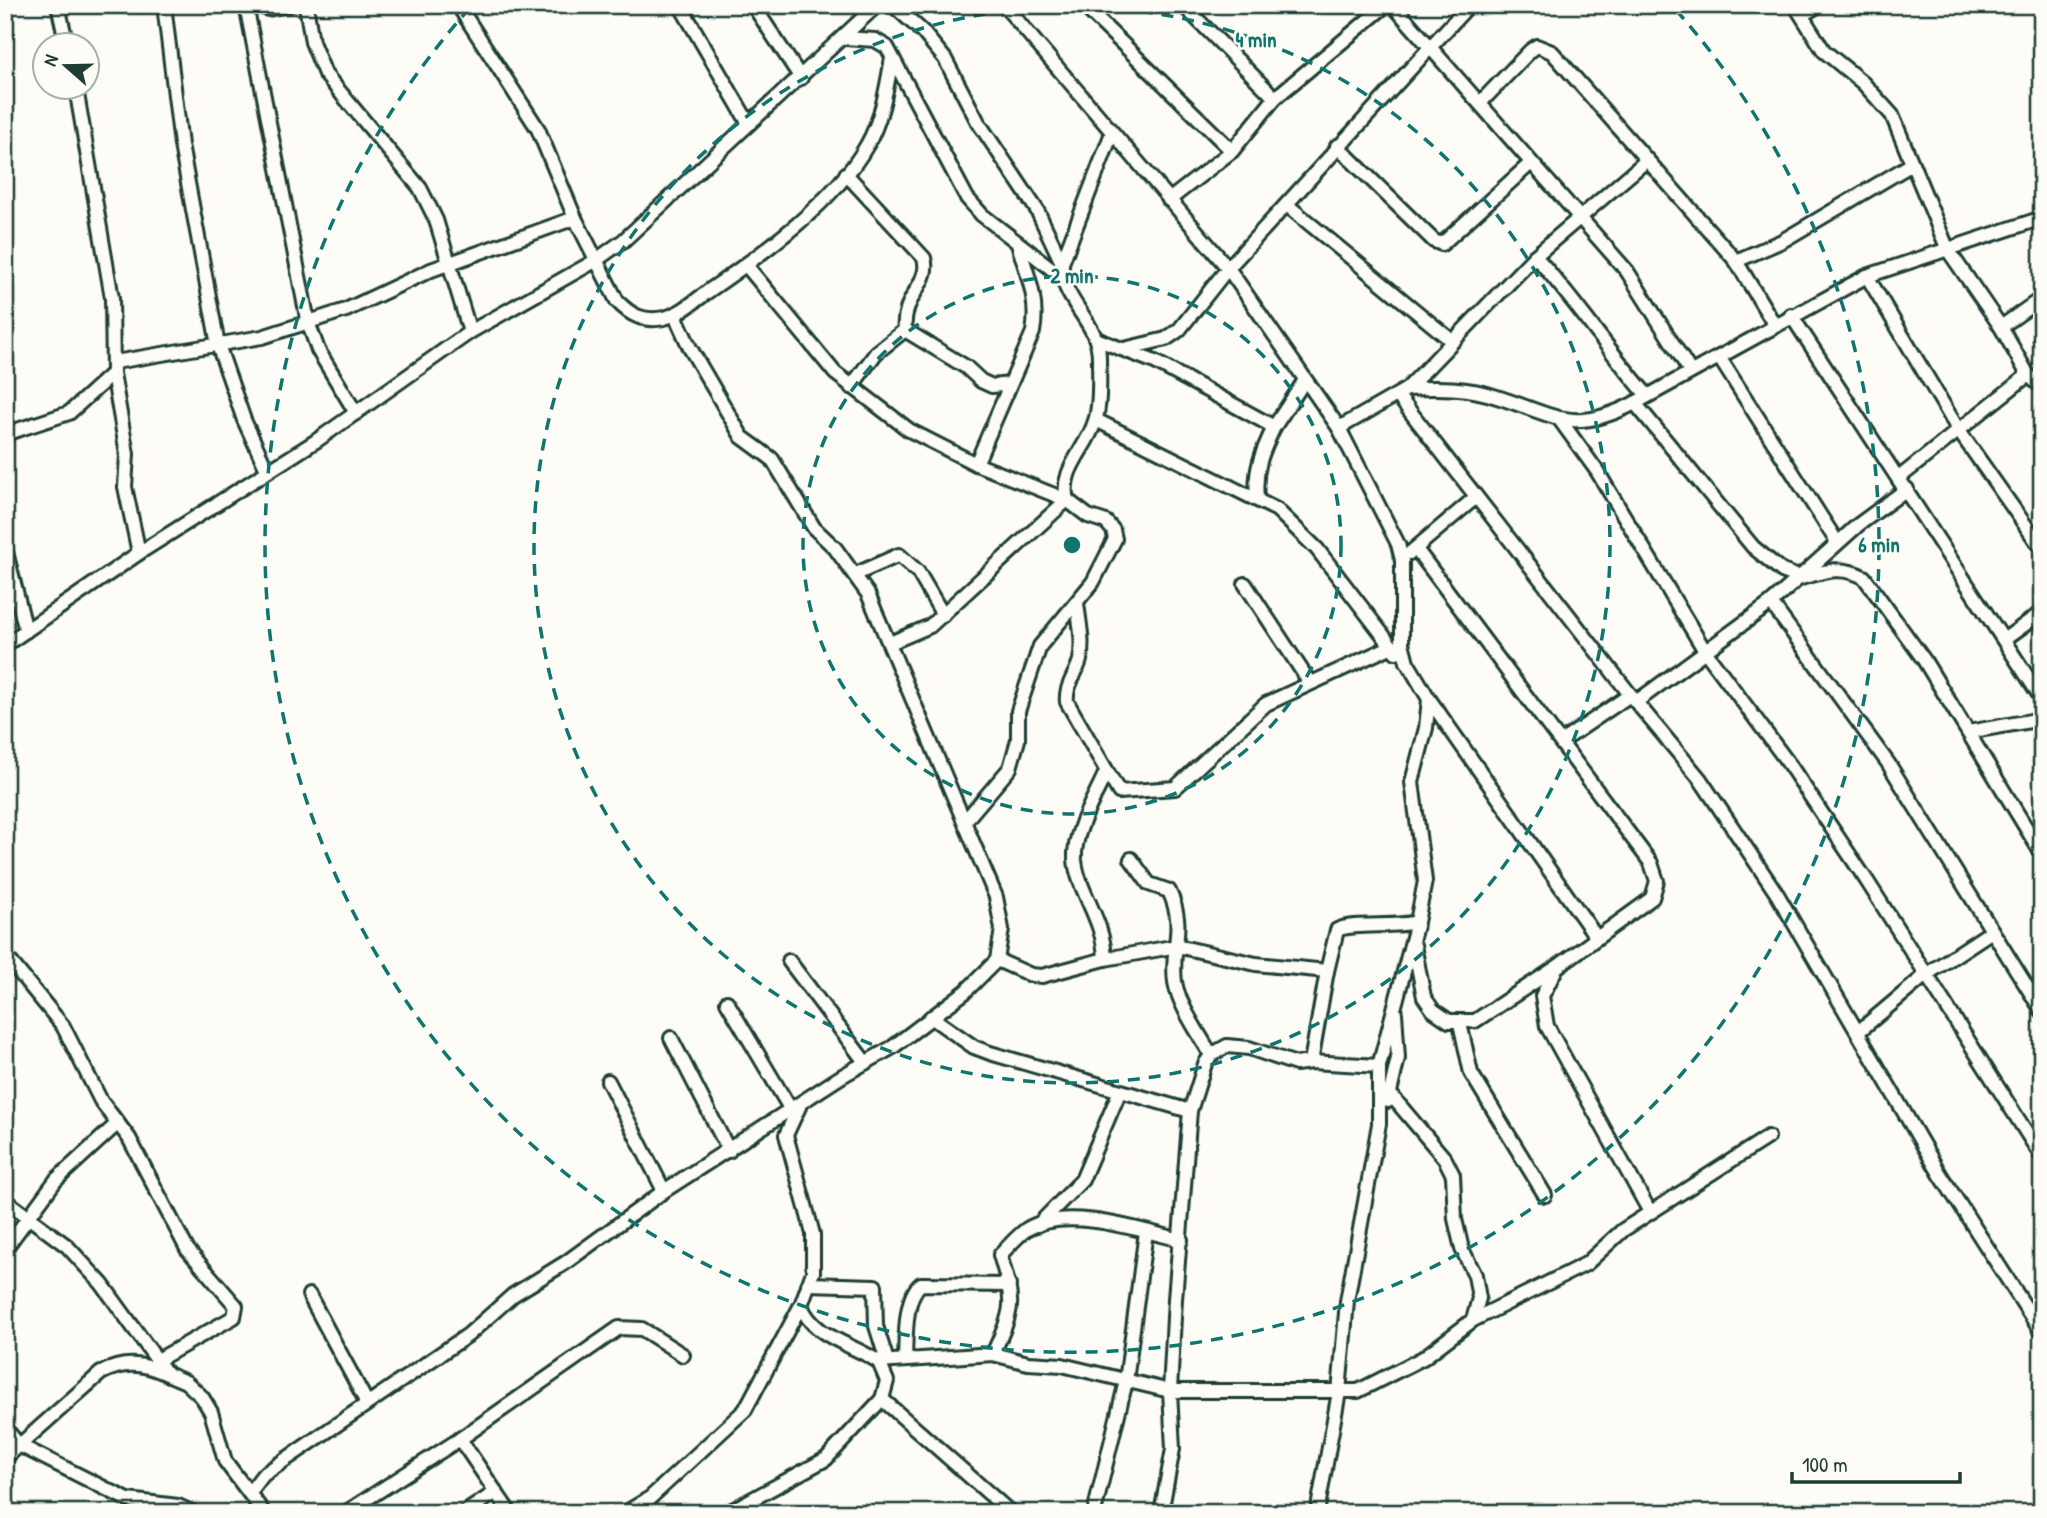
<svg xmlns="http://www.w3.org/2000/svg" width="2047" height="1518" viewBox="0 0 2047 1518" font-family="'Patrick Hand',sans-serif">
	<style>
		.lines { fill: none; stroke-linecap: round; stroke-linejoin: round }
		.street-casing { stroke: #1f3d34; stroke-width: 18 }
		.street { stroke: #fdfcf7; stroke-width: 12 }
		.ring { fill: none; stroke: #0f766e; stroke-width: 3.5; stroke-dasharray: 12 9 }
		.centre { fill: #0f766e; stroke: #fdfcf7; stroke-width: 3.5 }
		.ring-label { font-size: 21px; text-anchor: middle; font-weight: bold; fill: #0f766e; stroke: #fdfcf7; stroke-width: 5; stroke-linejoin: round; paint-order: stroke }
	</style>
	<rect width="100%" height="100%" fill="#fdfcf7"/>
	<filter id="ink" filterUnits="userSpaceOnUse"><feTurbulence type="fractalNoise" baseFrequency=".0143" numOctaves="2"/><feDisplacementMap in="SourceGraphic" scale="14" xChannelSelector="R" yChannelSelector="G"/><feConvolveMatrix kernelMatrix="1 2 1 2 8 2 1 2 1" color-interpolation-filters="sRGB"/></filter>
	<g filter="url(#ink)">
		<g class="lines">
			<g class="street-casing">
				<g id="street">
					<path d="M 58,5 L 67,46"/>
					<path d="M 164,5 L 181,145 L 218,345 L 244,420 L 267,470"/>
					<path d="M 246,5 L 308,322 L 318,350 L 356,413"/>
					<path d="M 259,5 L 268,9 L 289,5"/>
					<path d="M 306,5 L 312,42 L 325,74 L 420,188 L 436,220 L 470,332"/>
					<path d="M 458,5 L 538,129 L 575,218"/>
					<path d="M 680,5 L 749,124"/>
					<path d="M 753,5 L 801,78"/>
					<path d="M 893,5 L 922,31 L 945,59 L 978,122 L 1037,210 L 1062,263"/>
					<path d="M 1004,5 L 1228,268 L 1339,428 L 1398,544 L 1402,560 L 1402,643 L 1407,662 L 1429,699 L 1426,728 L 1412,782 L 1425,881 L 1417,922 L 1379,1066 L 1379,1124 L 1347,1301 L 1339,1392 L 1317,1513"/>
					<path d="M 1083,5 L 1232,151"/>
					<path d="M 1183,5 L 1275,98"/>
					<path d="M 1393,5 L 1627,271 L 1690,371"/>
					<path d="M 1795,5 L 1824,51 L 1863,83 L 1892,115 L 1948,250 L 2001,327 L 2028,375 L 2042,387"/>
					<path d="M 1802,15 L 1819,5"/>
					<path d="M 845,38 L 875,40 L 887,47 L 967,198 L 982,215 L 1061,276"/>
					<path d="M 76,88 L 112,298 L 113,373 L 127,454 L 125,487 L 139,553"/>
					<path d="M 1480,103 L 1530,51 L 1537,46 L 1552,52 L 1736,261 L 1774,324"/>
					<path d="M 1337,146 L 1434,241 L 1442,244 L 1531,163"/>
					<path d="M 846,174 L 924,258 C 932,283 901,296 905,330 L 966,367 L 981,381 L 992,386 L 1010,384"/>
					<path d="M 1169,200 L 1232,151 L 1275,98 L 1386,5"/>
					<path d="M 1287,205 L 1452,341"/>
					<path d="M 1535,256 C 1575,300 1607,349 1646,394"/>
					<path d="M 1736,261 L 1782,241 L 1912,164"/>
					<path d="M 746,265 L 835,373 L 909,430 L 976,464 L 1067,500 L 1088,516 L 1106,522 L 1113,530 L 1115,539 L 1093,582 L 1040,646 L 1018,711 L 1018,740 L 1010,768 L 965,821"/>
					<path d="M 1867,276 L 1959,431 L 2042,549"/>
					<path d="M 1791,315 L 2042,699"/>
					<path d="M 2001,327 L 2042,298"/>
					<path d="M 1096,339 L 1155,362 L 1274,427 L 1305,380"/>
					<path d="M 1124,349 L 1166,339 L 1179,330 L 1228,268 L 1469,5"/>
					<path d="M 1719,357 L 1837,542"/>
					<path d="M 115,362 L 262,337 L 346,310 L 431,270 L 575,218 L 617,301 C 631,316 644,322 664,318 C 681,314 696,300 710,290 C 762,254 836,201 867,145 C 882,120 887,86 892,58"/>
					<path d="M 851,387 L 876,353 L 905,330"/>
					<path d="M 1407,389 C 1437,387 1468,387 1497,397 C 1557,416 1573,435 1635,403 L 1867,276 L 2042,218"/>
					<path d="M 1398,396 L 1636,702 L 1700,779 L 1777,894 L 1940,1174 L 2042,1333"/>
					<path d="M 1635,403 L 1753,547 L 1782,571 L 1801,578 C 1825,571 1841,565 1864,577 L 1924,660 L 2042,854"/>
					<path d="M 1096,420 L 1277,510 L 1317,549 L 1396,652"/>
					<path d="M 1560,420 L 1597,471 L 1705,651 L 1789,764 L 1867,881 L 2042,1157"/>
					<path d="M 1339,428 L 1407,389 L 1535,256 L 1646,161"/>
					<path d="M 5,434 L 69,413 L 113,373"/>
					<path d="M 976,464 L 1033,332 C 1039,300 1027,274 1018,244"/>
					<path d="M 1900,477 L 2028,375"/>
					<path d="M 1257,498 C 1254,470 1262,452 1274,427"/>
					<path d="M 1067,500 C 1059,470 1087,449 1095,421 C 1101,404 1099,375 1099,357 C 1099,321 1059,300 1062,263 L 1112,133"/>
					<path d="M 5,548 L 26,631"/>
					<path d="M 1410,553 L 1476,497"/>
					<path d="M 856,574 L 899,555 L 918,572 L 943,615"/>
					<path d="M 1245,584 L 1310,683"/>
					<path d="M 1077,603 C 1079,622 1084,641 1080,660 C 1076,675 1065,686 1067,702 L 1119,792 L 1175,788 L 1266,704 L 1390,647"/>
					<path d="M 1771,603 L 1888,763 L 2042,1011"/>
					<path d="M 2005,639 L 2042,612"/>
					<path d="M 890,643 L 930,626 L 1067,500"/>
					<path d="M 5,645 L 139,553 L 316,441 L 470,332 L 595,261 L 623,241 L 877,5"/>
					<path d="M 1429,699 L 1597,938"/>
					<path d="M 1636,702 L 1771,603 L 1858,525 L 1907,489"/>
					<path d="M 1968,732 L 2042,719"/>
					<path d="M 1561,742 L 1630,695"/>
					<path d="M 1131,859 L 1149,884 L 1169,891 C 1187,929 1170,947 1175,982 C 1179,1006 1199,1033 1211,1055"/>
					<path d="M 1414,945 L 1424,997 L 1433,1010 L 1449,1021 L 1475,1021 L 1557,967 L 1652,898 L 1657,881 L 1651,863 L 1416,549"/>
					<path d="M 5,955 L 63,1026 L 101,1101 L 129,1138 L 187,1249 L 236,1306 L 234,1317 L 156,1361"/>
					<path d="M 1105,959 C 1104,919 1078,892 1075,860 C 1073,832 1095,797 1106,772"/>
					<path d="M 997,960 L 1031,975 L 1042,976 L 1105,959 L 1177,946 L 1256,964 L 1327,971 L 1337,930 C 1353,922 1394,928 1417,922"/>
					<path d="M 789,961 L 865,1062"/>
					<path d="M 1555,971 L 1542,996 L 1547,1026 L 1650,1212"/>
					<path d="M 727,1002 L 791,1110"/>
					<path d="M 931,1017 L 974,1047 L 990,1053 L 1190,1111"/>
					<path d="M 1460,1023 L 1471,1073 L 1545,1195"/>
					<path d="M 1858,1032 L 1927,974 L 1992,931"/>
					<path d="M 671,1038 L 729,1151"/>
					<path d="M 1311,1062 L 1327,971"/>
					<path d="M 608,1081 L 664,1191"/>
					<path d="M 1391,1095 L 1445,1159 L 1453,1175 L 1455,1219 L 1462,1249 L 1475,1275 L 1479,1298 L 1473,1320"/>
					<path d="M 1388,1101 L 1398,1058 L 1395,1013"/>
					<path d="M 5,1200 L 67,1246 L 102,1284 L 167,1374 L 186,1382 L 202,1397 L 211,1412 L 225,1461 L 264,1513"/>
					<path d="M 1038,1225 L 1082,1180 L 1119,1093"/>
					<path d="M 5,1249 L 56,1180 L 118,1123"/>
					<path d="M 808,1284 L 875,1286 L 876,1326 L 887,1361"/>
					<path d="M 309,1295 L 367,1403"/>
					<path d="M 801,1305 C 812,1337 853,1344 879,1362 L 887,1381 L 882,1399 L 1011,1513"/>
					<path d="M 993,1354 C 1014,1307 1015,1305 1000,1255 C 1008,1247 1017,1236 1027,1229 C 1067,1206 1139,1230 1181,1240"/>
					<path d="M 905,1360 C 906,1339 904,1297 921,1284 L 1009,1285"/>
					<path d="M 879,1362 L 993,1354 L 1028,1363 L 1062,1365 L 1170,1391 L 1358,1391 L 1423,1358 L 1473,1320 L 1586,1264 L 1623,1230 L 1768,1137"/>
					<path d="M 5,1428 L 19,1445 L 128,1500 L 178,1506 L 194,1513"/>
					<path d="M 460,1439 L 510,1513"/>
					<path d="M 5,1458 L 101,1373 C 124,1361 142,1363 165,1373"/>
					<path d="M 250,1492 L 263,1475 L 468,1335 L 513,1295 L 565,1263 L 664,1191 L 842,1076 L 893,1047 L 965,992 L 997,960 L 1002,929 L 996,897 L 868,594 L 835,548 L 814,528 L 772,459 L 742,437 L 690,348 L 675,315"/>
					<path d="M 345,1513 L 460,1439 L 619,1328 L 642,1329 L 683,1355"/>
					<path d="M 464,1513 L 496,1492"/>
					<path d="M 625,1513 L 650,1498 L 745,1410 L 801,1305 L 813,1272 L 813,1234 L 786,1135 L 799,1107"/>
					<path d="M 727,1513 L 826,1459 L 882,1399"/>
					<path d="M 1094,1513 L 1126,1381 L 1146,1232"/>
					<path d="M 1161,1513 L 1173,1449 L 1170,1391 L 1175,1299 L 1190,1111 L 1205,1064 L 1211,1055 L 1227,1046 L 1249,1048 L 1296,1064 L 1311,1062 L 1379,1066"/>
				</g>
			</g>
			<use href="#street" class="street"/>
		</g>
	</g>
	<g class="ring">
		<circle cx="1072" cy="545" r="269"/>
		<circle cx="1072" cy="545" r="538"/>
		<path d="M1676 10A807 807 0 1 1 468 10"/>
	</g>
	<circle cx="1072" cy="545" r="10" class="centre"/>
	<g class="ring-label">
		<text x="1256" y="47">4 min</text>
		<text x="1072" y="283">2 min</text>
		<text x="1879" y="552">6 min</text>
	</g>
	<rect width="2047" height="1518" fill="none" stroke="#fdfcf7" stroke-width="28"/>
	<rect x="14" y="14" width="2019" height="1490" fill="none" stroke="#1f3d34" stroke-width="2.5" filter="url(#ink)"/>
	<g transform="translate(66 66) rotate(290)"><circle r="33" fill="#fdfcf7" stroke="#a4b0a9" stroke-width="2"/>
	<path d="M0-5L12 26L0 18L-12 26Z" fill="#1f3d34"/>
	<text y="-10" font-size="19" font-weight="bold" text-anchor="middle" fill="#1f3d34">N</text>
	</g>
	<path d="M1792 1472v10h168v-10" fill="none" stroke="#1f3d34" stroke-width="3.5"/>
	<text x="1802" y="1472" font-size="21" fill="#1f3d34" stroke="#fdfcf7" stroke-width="5" paint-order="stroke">100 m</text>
</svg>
